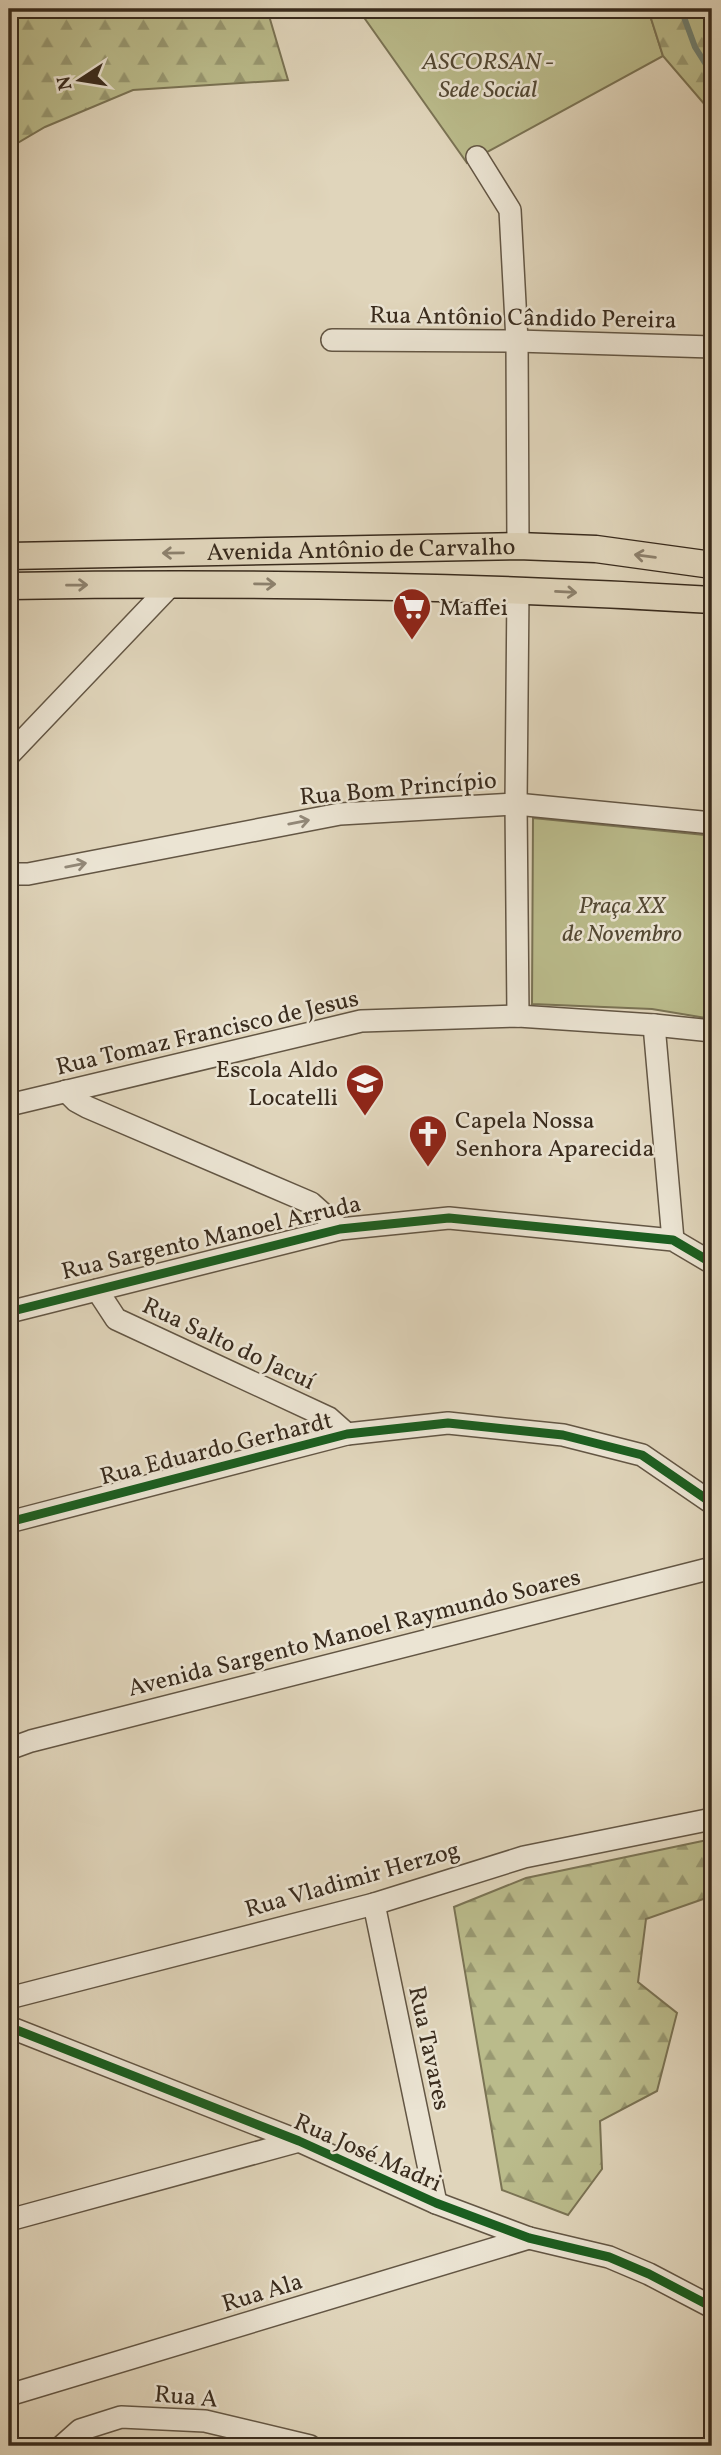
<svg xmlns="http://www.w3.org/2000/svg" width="721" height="2455" viewBox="0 0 721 2455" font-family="Vollkorn,serif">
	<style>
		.green { fill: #babb8b; stroke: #7a7354; stroke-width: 2 }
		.forest { fill: url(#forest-firs); stroke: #7a7354; stroke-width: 2 }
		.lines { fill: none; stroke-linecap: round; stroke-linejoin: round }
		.stream { stroke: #708072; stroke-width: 6 }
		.minor-casing { stroke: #635644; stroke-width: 24 }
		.major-casing { stroke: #392b1d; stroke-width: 29 }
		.minor { stroke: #ebe4d3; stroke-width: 21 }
		.major { stroke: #e0d5bb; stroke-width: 26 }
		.cycleway-casing { stroke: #ebe4d3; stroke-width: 13 }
		.cycleway { stroke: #1b5e20; stroke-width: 9 }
		.oneway { stroke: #8c806c }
		.oneway2 { stroke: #928878 }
		.labels { text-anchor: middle; stroke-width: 5; stroke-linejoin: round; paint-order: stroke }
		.park-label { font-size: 24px; font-style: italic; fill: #534833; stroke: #ebe4d3 }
		.street-label { font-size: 24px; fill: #392b1d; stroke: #ebe4d3 }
		.poi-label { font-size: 24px; fill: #392b1d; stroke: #ebe4d3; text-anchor: start }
	</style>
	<defs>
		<pattern id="forest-firs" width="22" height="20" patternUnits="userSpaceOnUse" patternTransform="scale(1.75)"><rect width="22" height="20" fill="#babb8b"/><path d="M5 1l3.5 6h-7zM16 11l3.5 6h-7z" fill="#989871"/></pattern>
	</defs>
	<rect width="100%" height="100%" fill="#e0d5bb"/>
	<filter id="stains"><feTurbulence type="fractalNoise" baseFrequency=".00286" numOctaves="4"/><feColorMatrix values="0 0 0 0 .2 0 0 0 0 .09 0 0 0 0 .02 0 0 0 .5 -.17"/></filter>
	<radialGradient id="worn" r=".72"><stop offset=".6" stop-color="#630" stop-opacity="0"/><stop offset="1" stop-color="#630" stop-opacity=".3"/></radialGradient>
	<g class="green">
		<path d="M 358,9 L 648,9 L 663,56 L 467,163 Z"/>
		<path d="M 533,818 L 705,835 L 712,837 L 712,1019 L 652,1009 L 532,1004 Z"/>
	</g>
	<g class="forest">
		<path d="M 9,9 L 267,9 L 288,80 L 133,90 L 45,127 L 9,148 Z"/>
		<path d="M 648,9 L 712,9 L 712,113 L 663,56 Z"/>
		<path d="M 712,1839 L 712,1896 L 646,1919 L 638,1982 L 677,2013 L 657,2091 L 600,2121 L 602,2169 L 568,2215 L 502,2190 L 454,1907 L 526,1878 Z"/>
	</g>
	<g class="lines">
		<path class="stream" d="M 681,9 L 695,47 L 712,74"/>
		<g class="minor-casing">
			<g id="minor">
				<path d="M 477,157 L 510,210 L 517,341 L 518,546"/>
				<path d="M 332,340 L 517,341 L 712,347"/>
				<path d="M 518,589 L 516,804 L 518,1016"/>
				<path d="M 9,755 L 173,583"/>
				<path d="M 9,874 L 28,874 L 340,814 L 516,804 L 712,823"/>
				<path d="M 654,1025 L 673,1240"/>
				<path d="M 66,1091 L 76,1101 L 87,1107 L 311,1203 L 340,1229"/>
				<path d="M 9,1105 L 361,1021 L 518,1016 L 654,1025 L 712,1031"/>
				<path d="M 97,1290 L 116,1319 L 329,1418 L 347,1434"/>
				<path d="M 9,1312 L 340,1229 L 449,1218 L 673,1240 L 712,1263"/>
				<path d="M 9,1522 L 347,1434 L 448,1423 L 563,1435 L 642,1455 L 712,1503"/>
				<path d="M 9,1749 L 31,1741 L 712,1568"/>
				<path d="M 374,1904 L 436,2203"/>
				<path d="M 9,1998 L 374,1904 L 524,1857 L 712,1819"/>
				<path d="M 9,2027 L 299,2141 L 436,2203 L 529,2238 L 609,2257 L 649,2274 L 712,2307"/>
				<path d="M 9,2220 L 299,2141"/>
				<path d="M 9,2395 L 529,2238"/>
				<path d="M 62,2446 L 80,2430 L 121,2417 L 205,2421 L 310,2446"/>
			</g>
		</g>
		<g class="major-casing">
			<g id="major">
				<path id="s1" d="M 9,556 L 518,546 L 596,549 L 712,565"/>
				<path d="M 9,586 C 244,582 478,586 712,600"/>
			</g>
		</g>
		<use href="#minor" class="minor"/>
		<use href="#major" class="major"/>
		<g class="cycleway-casing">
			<g id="cycleway">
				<path d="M 9,1312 L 340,1229 L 449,1218 L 673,1240 L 712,1263"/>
				<path d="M 9,1522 L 347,1434 L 448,1423 L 563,1435 L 642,1455 L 712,1503"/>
				<path d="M 9,2027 L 299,2141 L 436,2203 L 529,2238 L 609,2257 L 649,2274 L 712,2307"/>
			</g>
		</g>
		<use href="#cycleway" class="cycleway"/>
	</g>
	<defs><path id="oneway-shaft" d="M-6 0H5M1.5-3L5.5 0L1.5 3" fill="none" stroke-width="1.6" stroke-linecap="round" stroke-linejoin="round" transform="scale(1.75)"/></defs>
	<g class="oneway">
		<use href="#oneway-shaft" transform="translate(173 553) rotate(179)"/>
		<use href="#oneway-shaft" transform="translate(645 556) rotate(-173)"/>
		<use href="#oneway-shaft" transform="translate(265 584) rotate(1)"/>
		<use href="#oneway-shaft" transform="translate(77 585) rotate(-1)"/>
		<use href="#oneway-shaft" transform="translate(566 592) rotate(3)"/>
	</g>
	<g class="oneway2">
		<use href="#oneway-shaft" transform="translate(299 822) rotate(-11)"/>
		<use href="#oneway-shaft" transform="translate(76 865) rotate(-11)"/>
	</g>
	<defs>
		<g id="supermarket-pin" transform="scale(2.0125)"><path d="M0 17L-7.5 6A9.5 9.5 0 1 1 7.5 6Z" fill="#8f2418" stroke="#ebe4d3"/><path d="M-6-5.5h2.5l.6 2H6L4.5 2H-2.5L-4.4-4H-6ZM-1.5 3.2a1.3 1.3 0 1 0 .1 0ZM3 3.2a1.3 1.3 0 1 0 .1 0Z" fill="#fff"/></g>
		<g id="school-pin" transform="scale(2.0125)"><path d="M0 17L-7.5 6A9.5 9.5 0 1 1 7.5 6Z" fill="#8f2418" stroke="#ebe4d3"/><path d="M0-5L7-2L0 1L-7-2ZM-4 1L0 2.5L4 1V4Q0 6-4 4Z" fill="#fff"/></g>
		<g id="church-pin" transform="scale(2.0125)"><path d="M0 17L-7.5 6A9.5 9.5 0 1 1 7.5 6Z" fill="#8f2418" stroke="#ebe4d3"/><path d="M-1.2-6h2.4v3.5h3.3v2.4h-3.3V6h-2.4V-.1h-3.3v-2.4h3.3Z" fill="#fff"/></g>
	</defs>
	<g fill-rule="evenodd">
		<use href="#supermarket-pin" x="412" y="607"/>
		<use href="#school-pin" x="365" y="1083"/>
		<use href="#church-pin" x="428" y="1134"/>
	</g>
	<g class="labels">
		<g class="park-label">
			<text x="488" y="69">ASCORSAN -<tspan x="488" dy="28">Sede Social</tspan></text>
			<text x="622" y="913">Praça XX<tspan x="622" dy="28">de Novembro</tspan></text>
		</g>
		<g class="street-label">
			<text transform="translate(523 317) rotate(1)" y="8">Rua Antônio Cândido Pereira</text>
			<text dy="8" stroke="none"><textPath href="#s1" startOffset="352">Avenida Antônio de Carvalho</textPath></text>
			<text transform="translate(398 788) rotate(-5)" y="8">Rua Bom Princípio</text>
			<text transform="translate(207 1032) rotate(-13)" y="8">Rua Tomaz Francisco de Jesus</text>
			<text transform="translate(211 1237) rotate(-13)" y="8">Rua Sargento Manoel Arruda</text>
			<text transform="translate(229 1343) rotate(25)" y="8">Rua Salto do Jacuí</text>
			<text transform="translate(216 1448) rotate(-14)" y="8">Rua Eduardo Gerhardt</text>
			<text transform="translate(354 1632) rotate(-14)" y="8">Avenida Sargento Manoel Raymundo Soares</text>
			<text transform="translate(352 1879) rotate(-16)" y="8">Rua Vladimir Herzog</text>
			<text transform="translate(430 2048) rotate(78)" y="8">Rua Tavares</text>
			<text transform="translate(368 2152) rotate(24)" y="8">Rua José Madri</text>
			<text transform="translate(262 2292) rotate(-17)" y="8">Rua Ala</text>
			<text transform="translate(186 2396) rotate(5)" y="8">Rua A</text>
		</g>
		<g class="poi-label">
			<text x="439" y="615">Maffei</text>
			<text x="338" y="1077" text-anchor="end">Escola Aldo<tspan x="338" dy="28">Locatelli</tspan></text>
			<text x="455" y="1128">Capela Nossa<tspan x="455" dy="28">Senhora Aparecida</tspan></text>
		</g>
	</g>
	<rect width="721" height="2455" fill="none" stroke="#e0d5bb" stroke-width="35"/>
	<rect x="10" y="10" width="700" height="2434" fill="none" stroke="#392b1d" stroke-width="3.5"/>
	<rect x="18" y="18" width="686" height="2420" fill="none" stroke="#392b1d" stroke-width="2"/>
	<g transform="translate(80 80) rotate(258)" stroke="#ebe4d3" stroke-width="5" paint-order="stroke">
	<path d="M0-5L12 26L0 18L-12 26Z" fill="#392b1d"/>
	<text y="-10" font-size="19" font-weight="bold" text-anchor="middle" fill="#392b1d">N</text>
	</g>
	<rect width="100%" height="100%" filter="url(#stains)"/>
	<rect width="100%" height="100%" fill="url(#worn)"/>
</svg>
